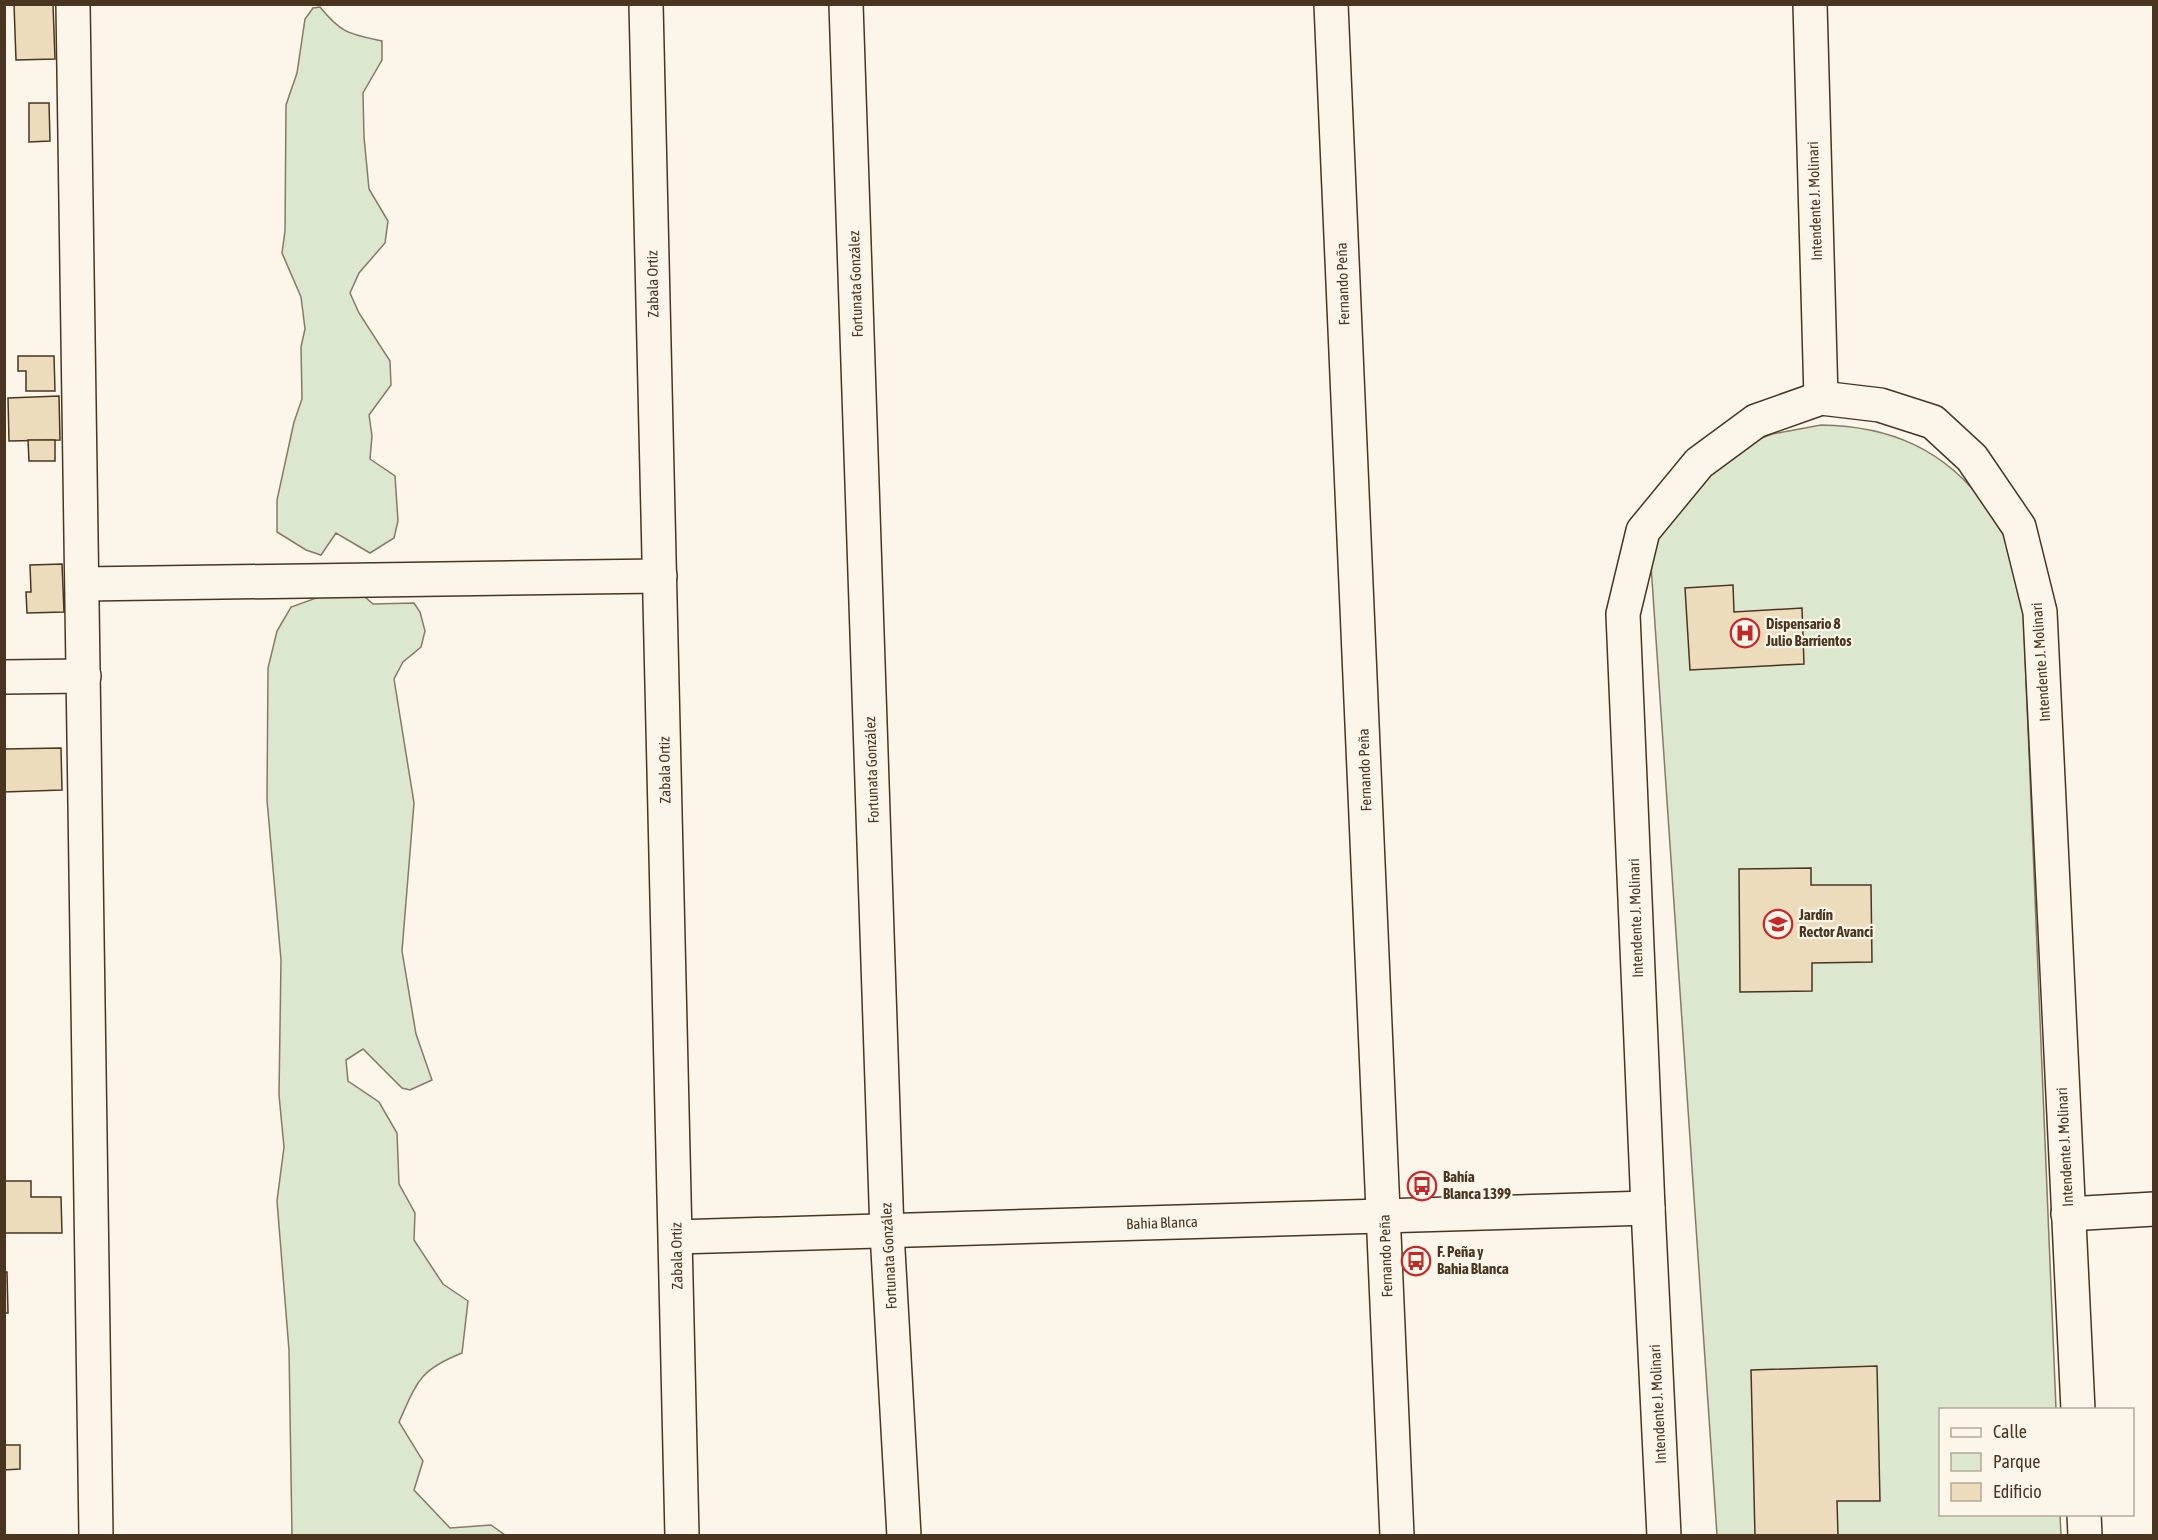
<svg xmlns="http://www.w3.org/2000/svg" width="2158" height="1540" viewBox="0 0 2158 1540" font-family="'Asap Condensed',sans-serif">
	<style>
		.green { fill: #dce7d0; stroke: #887966; stroke-width: 1.5 }
		.building { fill: #ecdcbc; stroke: #4a3520; stroke-width: 1.5 }
		.lines { fill: none; stroke-linecap: round; stroke-linejoin: round }
		.minor-casing { stroke: #4a3520; stroke-width: 36 }
		.minor { stroke: #fbf6e9; stroke-width: 33 }
		.labels { text-anchor: middle; stroke-width: 4.5; stroke-linejoin: round; paint-order: stroke }
		.street-label { font-size: 15px; fill: #4a3520; stroke: #fbf6e9 }
		.poi-label { font-size: 15px; font-weight: bold; fill: #4a3520; stroke: #fbf6e9; text-anchor: start }
	</style>
	<rect width="100%" height="100%" fill="#fbf6e9"/>
	<g class="green">
		<path d="M 320,7 C 342,34 349,34 382,41 L 382,60 L 363,93 L 364,137 L 369,189 L 388,221 L 385,243 L 359,273 L 350,293 L 359,313 L 390,361 L 391,385 L 369,415 L 372,436 L 370,459 L 395,476 L 398,521 L 394,538 L 370,553 L 336,533 L 321,555 L 306,550 L 277,532 L 277,500 L 294,422 L 302,399 L 301,347 L 305,329 L 301,297 L 282,253 L 285,231 L 286,105 L 297,73 L 305,19 L 313,8 Z"/>
		<path d="M 1821,425 C 1890,426 1945,449 1987,507 C 1992,514 1999,521 2003,529 C 2011,545 2016,565 2022,581 L 2056,1409 L 1940,1410 L 1940,1514 L 2060,1515 L 2061,1535 L 1717,1535 L 1650,551 L 1692,485 L 1749,443 L 1772,434 Z"/>
		<path d="M 344,588 L 358,591 L 373,604 L 414,603 L 420,612 L 425,631 L 421,647 L 403,662 L 394,679 L 414,803 L 402,951 L 416,1034 L 432,1080 L 410,1090 L 402,1088 L 363,1049 L 346,1060 L 348,1081 L 379,1102 L 397,1133 L 399,1184 L 415,1213 L 414,1240 L 443,1284 L 468,1301 L 462,1353 C 419,1370 417,1382 399,1422 L 423,1461 L 414,1490 L 450,1528 L 491,1525 L 505,1535 L 292,1535 L 289,1350 L 277,1201 L 284,1147 L 279,1095 L 281,960 L 267,800 L 268,668 L 277,631 L 291,607 Z"/>
	</g>
	<g class="building">
		<path d="M 14,4 L 53,4 L 55,59 L 16,60 Z"/>
		<path d="M 29,103 L 49,103 L 50,141 L 29,142 Z"/>
		<path d="M 18,356 L 54,356 L 55,391 L 26,391 L 26,371 L 18,371 Z"/>
		<path d="M 59,396 L 60,440 L 9,441 L 8,398 Z"/>
		<path d="M 28,440 L 55,440 L 55,461 L 29,461 Z"/>
		<path d="M 62,564 L 64,612 L 27,613 L 26,592 L 31,592 L 30,565 Z"/>
		<path d="M 1733,585 L 1734,612 L 1802,608 L 1804,664 L 1690,670 L 1685,588 Z"/>
		<path d="M 61,748 L 62,790 L 4,792 L 4,749 Z"/>
		<path d="M 1811,868 L 1811,885 L 1871,885 L 1872,962 L 1812,963 L 1812,991 L 1740,992 L 1739,869 Z"/>
		<path d="M 4,1166 L 5,1181 L 31,1181 L 31,1197 L 61,1197 L 62,1233 L 4,1233 Z"/>
		<path d="M 4,1272 L 7,1272 L 8,1313 L 4,1313 Z"/>
		<path d="M 1877,1366 L 1880,1501 L 1837,1501 L 1838,1536 L 1755,1536 L 1751,1370 Z"/>
		<path d="M 4,1445 L 20,1445 L 20,1469 L 4,1470 Z"/>
	</g>
	<g class="lines">
		<g class="minor-casing">
			<g id="minor">
				<path d="M 73,4 L 96,1536"/>
				<path d="M 646,4 L 682,1536"/>
				<path d="M 846,4 L 887,1232 L 904,1536"/>
				<path d="M 1331,4 L 1397,1536"/>
				<path d="M 1810,4 L 1821,398"/>
				<path d="M 83,584 L 660,576"/>
				<path d="M 4,677 L 84,676"/>
				<path d="M 2068,1214 L 2154,1209"/>
				<path d="M 676,1237 L 1648,1208"/>
				<path d="M 2084,1514 L 2085,1536"/>
				<path d="M 1664,1536 L 1648,1208 L 1623,614 L 1643,531 L 1699,463 L 1756,421 L 1821,398 L 1880,405 L 1933,422 L 1972,458 L 2019,527 L 2040,612 L 2078,1410"/>
			</g>
		</g>
		<use href="#minor" class="minor"/>
	</g>
	<defs>
		<g id="hospital-ring" transform="scale(1.5)"><circle r="9.5" fill="#fbf6e9" stroke="#c62828" stroke-width="1.5"/><path d="M-5-5h3v3.5h4V-5h3V5h-3V1.5h-4V5h-3Z" fill="#c62828"/></g>
		<g id="school-ring" transform="scale(1.5)"><circle r="9.5" fill="#fbf6e9" stroke="#c62828" stroke-width="1.5"/><path d="M0-5L7-2L0 1L-7-2ZM-4 1L0 2.5L4 1V4Q0 6-4 4Z" fill="#c62828"/></g>
		<g id="bus-ring" transform="scale(1.5)"><circle r="9.5" fill="#fbf6e9" stroke="#c62828" stroke-width="1.5"/><path d="M-5-6H5V4H4V6H2V4H-2V6H-4V4H-5ZM-3.5-4V0h7V-4ZM-3.5 1.2v1.5H-2V1.2ZM2 1.2v1.5H3.5V1.2Z" fill="#c62828"/></g>
	</defs>
	<g fill-rule="evenodd">
		<use href="#hospital-ring" x="1745" y="633"/>
		<use href="#school-ring" x="1778" y="924"/>
		<use href="#bus-ring" x="1422" y="1186"/>
		<use href="#bus-ring" x="1416" y="1261"/>
	</g>
	<g class="labels">
		<g class="street-label">
			<text transform="translate(1815 201) rotate(-92)" y="5">Intendente J. Molinari</text>
			<text transform="translate(653 284) rotate(-91)" y="5">Zabala Ortiz</text>
			<text transform="translate(856 284) rotate(-92)" y="5">Fortunata González</text>
			<text transform="translate(1343 284) rotate(-92)" y="5">Fernando Peña</text>
			<text transform="translate(2041 662) rotate(-94)" y="5">Intendente J. Molinari</text>
			<text transform="translate(665 770) rotate(-91)" y="5">Zabala Ortiz</text>
			<text transform="translate(872 770) rotate(-92)" y="5">Fortunata González</text>
			<text transform="translate(1365 770) rotate(-92)" y="5">Fernando Peña</text>
			<text transform="translate(1636 918) rotate(-92)" y="5">Intendente J. Molinari</text>
			<text transform="translate(2065 1147) rotate(-93)" y="5">Intendente J. Molinari</text>
			<text transform="translate(1162 1223) rotate(-2)" y="5">Bahia Blanca</text>
			<text transform="translate(677 1256) rotate(-91)" y="5">Zabala Ortiz</text>
			<text transform="translate(889 1256) rotate(-93)" y="5">Fortunata González</text>
			<text transform="translate(1386 1256) rotate(-92)" y="5">Fernando Peña</text>
			<text transform="translate(1658 1404) rotate(-93)" y="5">Intendente J. Molinari</text>
		</g>
		<g class="poi-label">
			<text x="1766" y="629">Dispensario 8<tspan x="1766" dy="17">Julio Barrientos</tspan></text>
			<text x="1799" y="920">Jardín<tspan x="1799" dy="17">Rector Avanci</tspan></text>
			<text x="1443" y="1182">Bahía<tspan x="1443" dy="17">Blanca 1399</tspan></text>
			<text x="1437" y="1257">F. Peña y<tspan x="1437" dy="17">Bahia Blanca</tspan></text>
		</g>
	</g>
	<rect width="2158" height="1540" fill="none" stroke="#4a3520" stroke-width="12"/>
	<rect x="1939" y="1408" width="195" height="108" fill="#fbf6e9" stroke="#b4a999" stroke-width="1.5"/>
	<rect x="1951" y="1428" width="30" height="9" fill="#fbf6e9" stroke="#b4a999" stroke-width="1.5"/>
	<text x="1993" y="1438" font-size="18" fill="#4a3520">Calle</text>
	<rect x="1951" y="1453" width="30" height="18" fill="#dce7d0" stroke="#b4a999" stroke-width="1.5"/>
	<text x="1993" y="1468" font-size="18" fill="#4a3520">Parque</text>
	<rect x="1951" y="1483" width="30" height="18" fill="#ecdcbc" stroke="#b4a999" stroke-width="1.5"/>
	<text x="1993" y="1498" font-size="18" fill="#4a3520">Edificio</text>
</svg>
